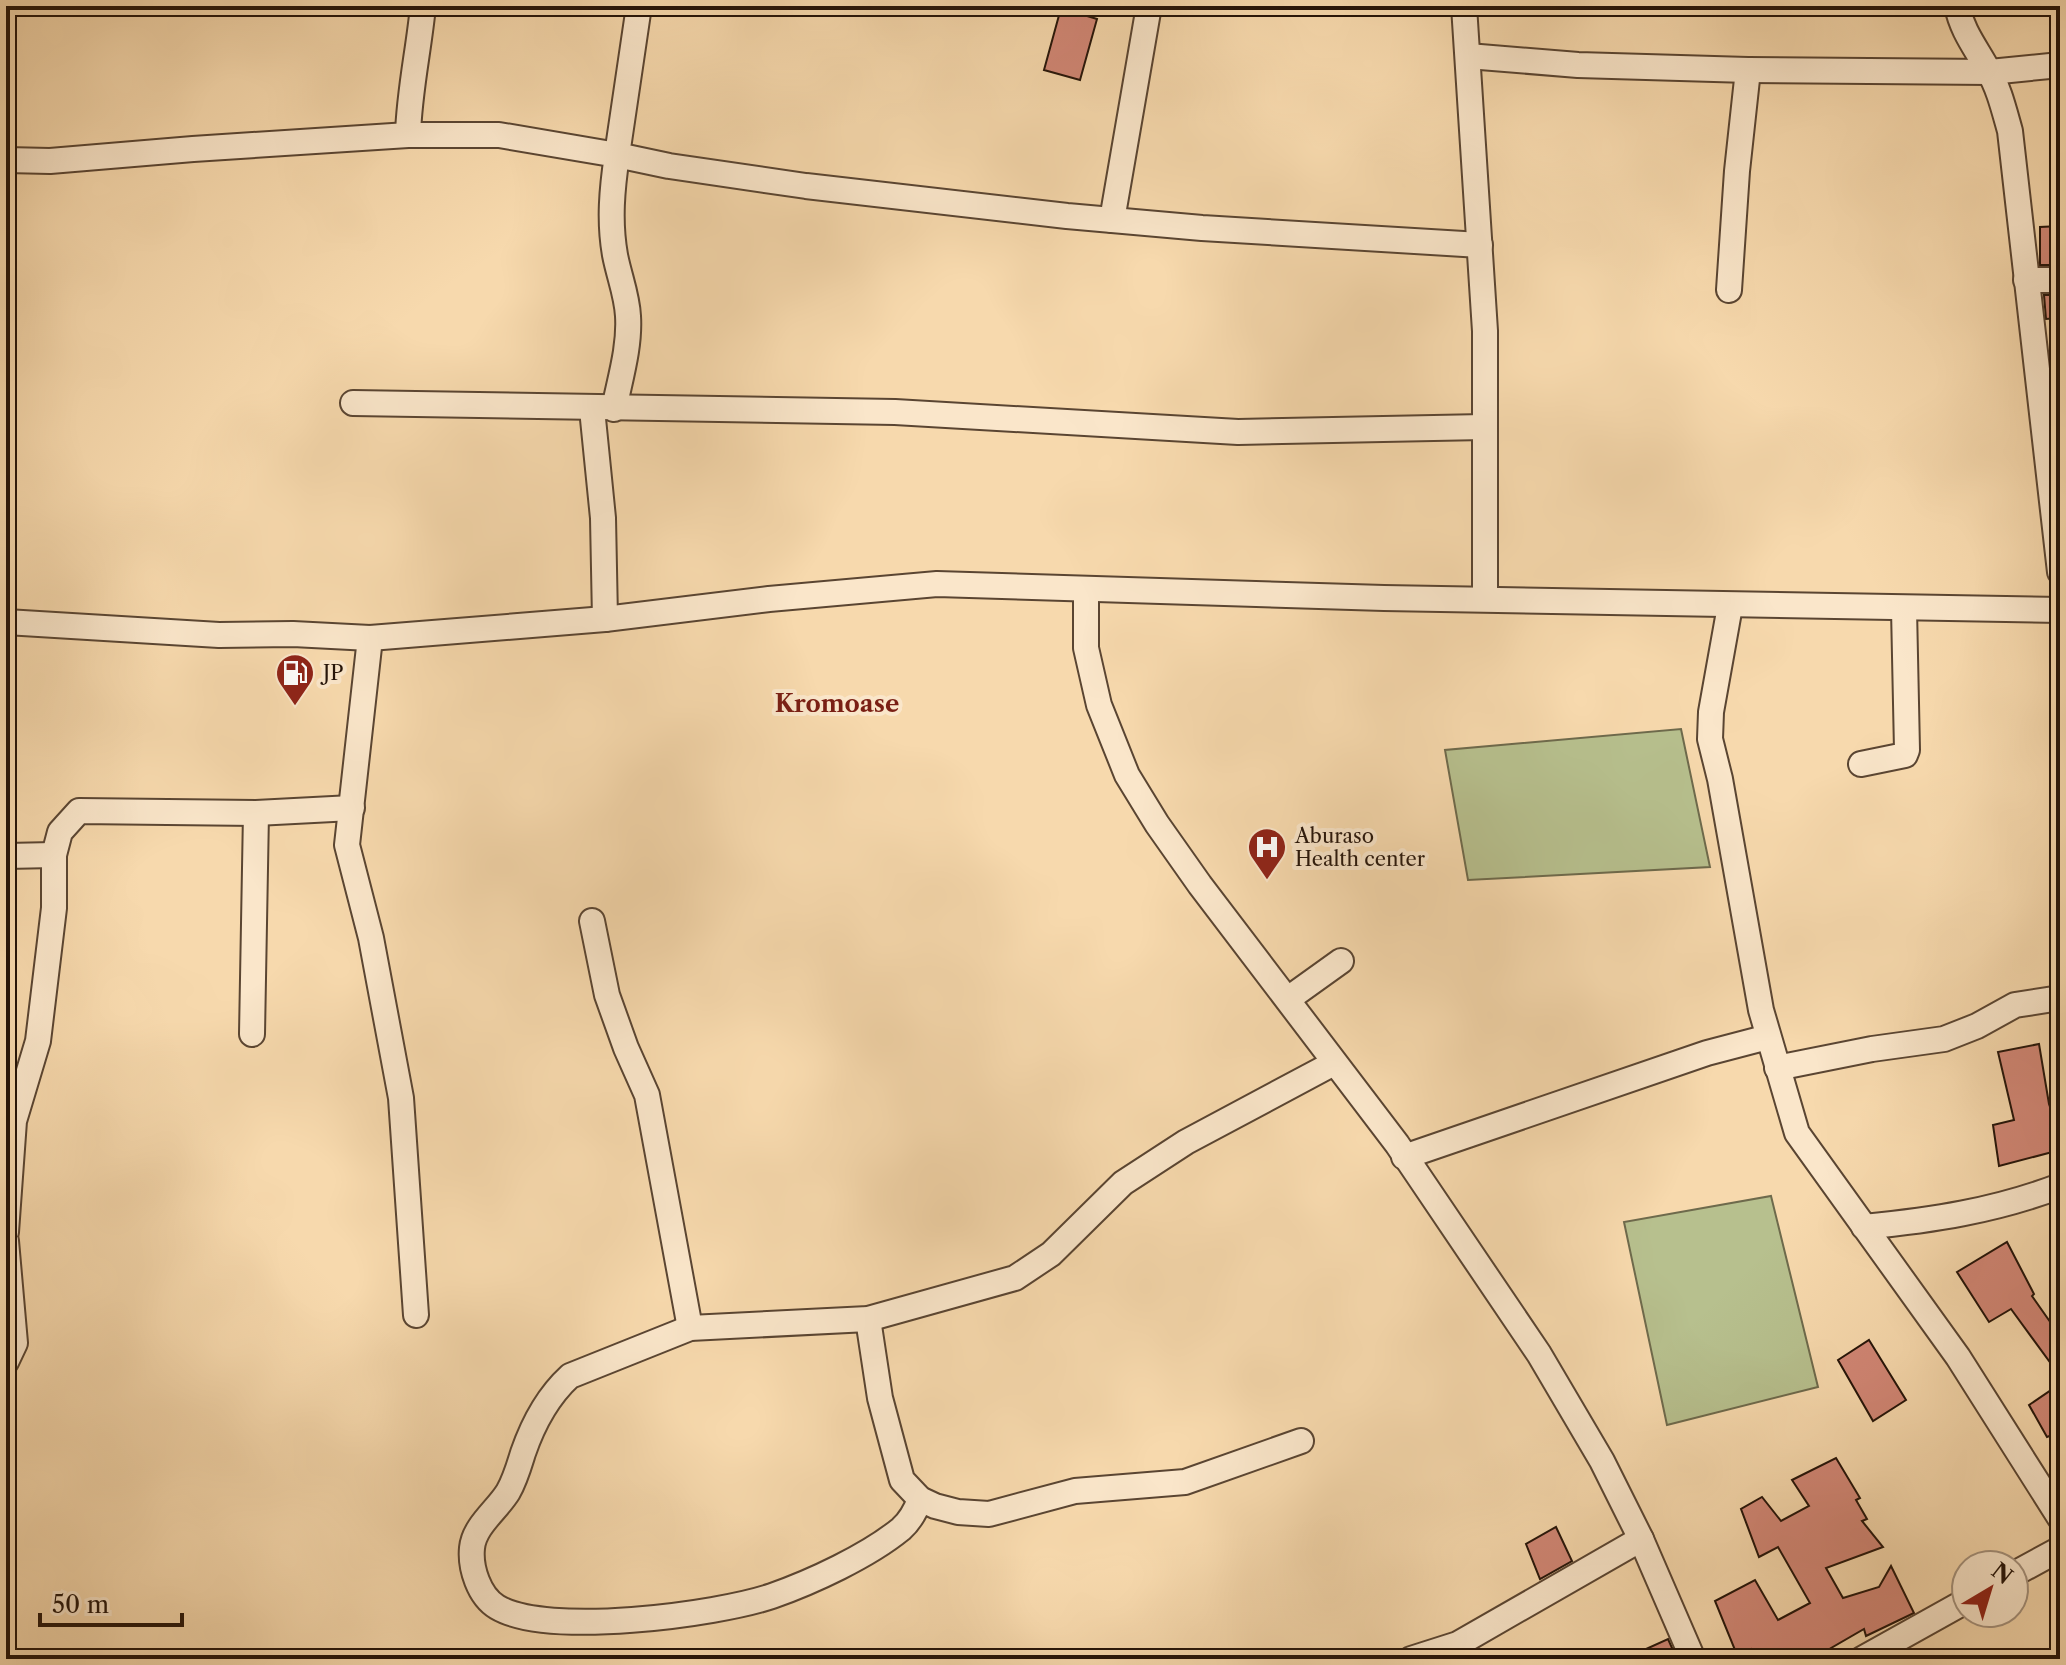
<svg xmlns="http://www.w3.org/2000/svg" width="2066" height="1665" viewBox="0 0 2066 1665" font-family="'Libre Caslon Text',serif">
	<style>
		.green { fill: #b7c08e; stroke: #6e6a4c; stroke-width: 2 }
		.building { fill: #d28776; stroke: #251409; stroke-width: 2 }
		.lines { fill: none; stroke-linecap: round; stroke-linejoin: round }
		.minor-casing { stroke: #5a4532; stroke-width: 28 }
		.minor { stroke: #fae6ca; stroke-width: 24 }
		.labels { text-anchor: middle; stroke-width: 8; stroke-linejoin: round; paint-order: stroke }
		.poi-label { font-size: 20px; fill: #251409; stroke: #fae6ca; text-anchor: start }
		.quarter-label { font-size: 24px; font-weight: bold; fill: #7a1f14; stroke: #fae6ca }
	</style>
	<rect width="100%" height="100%" fill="#f7d9ad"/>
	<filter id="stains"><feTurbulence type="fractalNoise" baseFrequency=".0025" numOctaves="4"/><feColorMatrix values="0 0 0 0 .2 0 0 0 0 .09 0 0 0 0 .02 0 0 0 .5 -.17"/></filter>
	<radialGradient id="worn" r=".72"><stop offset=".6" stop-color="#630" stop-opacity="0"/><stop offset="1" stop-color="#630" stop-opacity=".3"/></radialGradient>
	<g class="green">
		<path d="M 1681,729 L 1710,867 L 1468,880 L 1445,750 Z"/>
		<path d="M 1771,1196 L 1818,1387 L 1667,1425 L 1624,1222 Z"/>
	</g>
	<g class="building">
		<path d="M 1061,8 L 1097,19 L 1080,80 L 1044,70 Z"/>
		<path d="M 2060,226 L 2060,265 L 2040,265 L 2040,227 Z"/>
		<path d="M 2044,295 L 2056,295 L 2059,318 L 2046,319 Z"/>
		<path d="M 2039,1044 L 2049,1104 L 2060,1135 L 2060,1150 L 1999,1166 L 1993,1125 L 2014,1120 L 1998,1052 Z"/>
		<path d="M 2007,1242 L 2034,1294 L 2032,1296 L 2060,1336 L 2060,1376 L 2011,1309 L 1989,1322 L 1957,1272 Z"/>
		<path d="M 1869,1340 L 1906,1400 L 1873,1421 L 1838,1360 Z"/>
		<path d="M 2060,1384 L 2060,1432 L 2047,1437 L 2029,1405 Z"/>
		<path d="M 1836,1458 L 1860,1498 L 1856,1500 L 1867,1519 L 1862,1521 L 1883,1547 L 1826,1568 L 1843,1598 L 1879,1587 L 1891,1566 L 1914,1613 L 1866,1636 L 1864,1629 L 1812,1659 L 1756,1659 L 1751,1649 L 1737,1655 L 1715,1601 L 1755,1580 L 1778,1620 L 1810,1603 L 1778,1547 L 1759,1557 L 1741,1509 L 1762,1497 L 1781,1521 L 1809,1506 L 1792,1480 Z"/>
		<path d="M 1556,1527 L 1572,1561 L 1540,1579 L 1526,1544 Z"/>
		<path d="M 1668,1639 L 1677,1659 L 1624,1659 Z"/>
	</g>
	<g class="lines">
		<g class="minor-casing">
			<g id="minor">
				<path d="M 639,6 L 617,155 L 669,166 L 806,186 L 1067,216 L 1202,228 L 1480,245"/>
				<path d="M 1464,6 L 1485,331 L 1485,598"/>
				<path d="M 1957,6 C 1962,31 1976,48 1988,70 C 1999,88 2004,110 2010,131 L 2060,572"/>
				<path d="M 1468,56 L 1578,65 L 1748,70 L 1990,72 L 2060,65"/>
				<path d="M 408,135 C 409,92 419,49 423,6"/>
				<path d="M 6,160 L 50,161 L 193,149 L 408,135 L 499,135 L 617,155 C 612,189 609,221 615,255 C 619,276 627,295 628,316 C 630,347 620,379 614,409"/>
				<path d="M 1112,220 L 1149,6"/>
				<path d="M 2026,280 L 2060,280"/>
				<path d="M 1729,290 L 1737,171 L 1748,70"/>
				<path d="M 353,403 L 895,412 L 1238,432 L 1484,427"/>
				<path d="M 592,409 L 603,518 L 605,619"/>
				<path d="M 1086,590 L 1086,648 L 1099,705 L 1127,775 L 1157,824 L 1200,885 L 1397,1144 L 1539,1354 L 1602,1461 L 1641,1539 L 1693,1659"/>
				<path d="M 1730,606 L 1711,712 L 1710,739 L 1720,779 L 1761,1010 L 1797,1133 L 1958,1357 L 2060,1518"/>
				<path d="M 6,622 L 219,635 L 293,634 L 370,638 L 605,619 L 769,599 L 937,584 L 1384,598 L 2060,610"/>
				<path d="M 370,638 L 347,845 L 371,938 L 401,1098 L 416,1315"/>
				<path d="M 1861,764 L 1905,755 L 1907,750 L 1904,609"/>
				<path d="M 6,856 L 54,855"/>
				<path d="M 592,921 L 607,995 L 626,1048 L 647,1095 L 690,1328"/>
				<path d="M 1288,999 L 1341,961"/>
				<path d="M 252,1034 L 256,813"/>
				<path d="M 1777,1068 L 1872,1049 L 1944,1039 L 1977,1026 L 2015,1005 L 2060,998"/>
				<path d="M 1404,1157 L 1707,1053 L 1768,1037"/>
				<path d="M 1864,1227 C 1933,1220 1994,1211 2060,1186"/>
				<path d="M 6,1232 L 14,1121 L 38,1041 L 54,908 L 54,855 L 60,832 L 79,811 L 256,813 L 352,808"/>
				<path d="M 6,1241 L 15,1343 L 6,1362"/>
				<path d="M 868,1319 L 880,1398 L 902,1480 L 920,1499 L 935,1506 L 958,1512 L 989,1514 L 1075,1491 L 1185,1482 L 1301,1441"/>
				<path d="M 920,1499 C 916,1510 910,1521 901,1529 C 868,1556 812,1582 772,1596 C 716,1615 547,1637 497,1607 C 479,1596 470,1568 472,1548 C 474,1526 497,1510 508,1492 C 515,1480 519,1466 523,1453 C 533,1424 547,1397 570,1376 L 690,1328 L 868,1319 L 1015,1278 L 1051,1254 L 1123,1183 L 1186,1142 L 1334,1063"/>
				<path d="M 2014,1574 L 2060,1549"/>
				<path d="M 1411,1659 L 1458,1644 L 1641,1539"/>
				<path d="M 1862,1659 L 1966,1601"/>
			</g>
		</g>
		<use href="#minor" class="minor"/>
	</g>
	<defs>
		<g id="fuel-pin" transform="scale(2)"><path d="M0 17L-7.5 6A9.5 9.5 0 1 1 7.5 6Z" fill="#8f2418" stroke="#fae6ca"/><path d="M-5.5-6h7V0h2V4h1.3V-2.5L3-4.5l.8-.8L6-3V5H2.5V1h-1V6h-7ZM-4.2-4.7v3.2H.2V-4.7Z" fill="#fff"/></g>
		<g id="hospital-pin" transform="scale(2)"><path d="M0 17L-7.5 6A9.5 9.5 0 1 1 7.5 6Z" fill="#8f2418" stroke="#fae6ca"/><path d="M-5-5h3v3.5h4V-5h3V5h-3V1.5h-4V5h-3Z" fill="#fff"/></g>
	</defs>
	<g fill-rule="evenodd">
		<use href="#fuel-pin" x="295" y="673"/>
		<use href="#hospital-pin" x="1267" y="847"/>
	</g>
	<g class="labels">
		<g class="poi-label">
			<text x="323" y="680">JP</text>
			<text x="1295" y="843">Aburaso<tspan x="1295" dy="23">Health center</tspan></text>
		</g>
		<g class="quarter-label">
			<text x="837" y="712">Kromoase</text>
		</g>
	</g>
	<rect width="2066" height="1665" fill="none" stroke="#f7d9ad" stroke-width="32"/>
	<rect x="8" y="8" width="2050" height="1649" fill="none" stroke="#251409" stroke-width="4"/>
	<rect x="16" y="16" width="2034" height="1633" fill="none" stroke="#251409" stroke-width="2"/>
	<g transform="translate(1990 1589) rotate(38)"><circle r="38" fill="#fae6ca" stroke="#a5927d" stroke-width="2"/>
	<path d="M0-6L14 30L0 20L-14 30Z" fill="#8f2418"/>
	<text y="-12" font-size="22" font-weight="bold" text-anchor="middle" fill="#251409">N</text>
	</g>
	<path d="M40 1613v12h142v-12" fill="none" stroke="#251409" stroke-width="4"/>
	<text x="52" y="1613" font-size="24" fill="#251409" stroke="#fae6ca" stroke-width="6" paint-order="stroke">50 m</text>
	<rect width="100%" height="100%" filter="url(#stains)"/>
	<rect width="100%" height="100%" fill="url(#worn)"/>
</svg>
